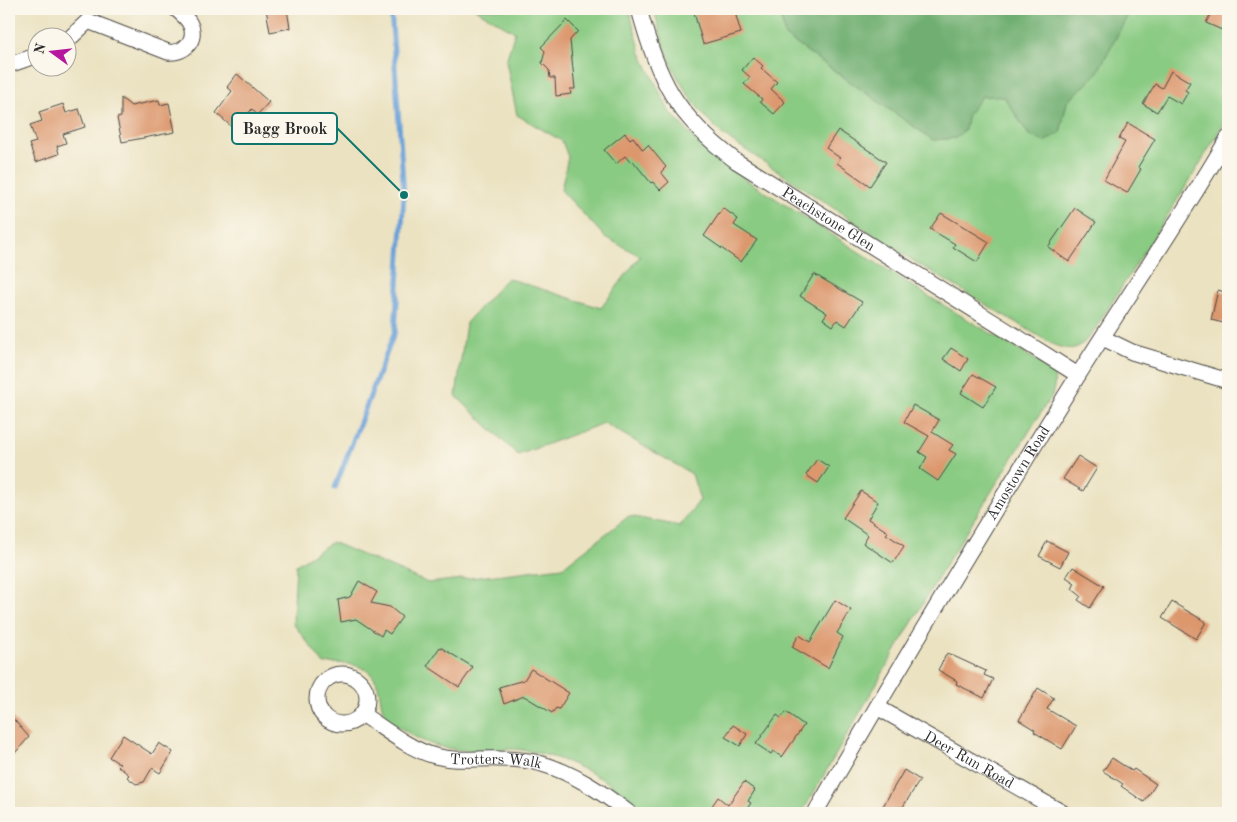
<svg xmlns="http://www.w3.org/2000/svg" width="1237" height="822" viewBox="0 0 1237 822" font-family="'Old Standard TT',serif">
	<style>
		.green { fill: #8acb83; stroke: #5a7b57 }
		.forest { fill: #6faf71; stroke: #4d6d4e }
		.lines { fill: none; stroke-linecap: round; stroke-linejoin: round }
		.stream { stroke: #6aa1d8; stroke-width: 5 }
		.building { fill: #dc976d }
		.minor-casing { stroke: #484642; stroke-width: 17 }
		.minor { stroke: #fff; stroke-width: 15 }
		.labels { text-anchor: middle; stroke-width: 5; stroke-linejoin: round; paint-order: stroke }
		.street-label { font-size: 15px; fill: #2b2b2b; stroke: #fbf7ec }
		.leader { fill: none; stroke: #0f766e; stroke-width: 2 }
		.callout-dot { fill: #0f766e; stroke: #fbf7ec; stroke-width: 2 }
		.callout { fill: #fbf7ec; stroke: #0f766e; stroke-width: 2 }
		.callout-label { font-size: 16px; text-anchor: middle; font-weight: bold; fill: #2b2b2b }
	</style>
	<rect width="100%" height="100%" fill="#fbf7ec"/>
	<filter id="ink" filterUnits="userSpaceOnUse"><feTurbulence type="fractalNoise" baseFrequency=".02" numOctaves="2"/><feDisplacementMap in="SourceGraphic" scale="10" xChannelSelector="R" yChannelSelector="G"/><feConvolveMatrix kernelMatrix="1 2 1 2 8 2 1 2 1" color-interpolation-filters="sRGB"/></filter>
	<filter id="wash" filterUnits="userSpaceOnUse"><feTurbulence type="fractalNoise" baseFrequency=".0096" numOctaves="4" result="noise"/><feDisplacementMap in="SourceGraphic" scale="20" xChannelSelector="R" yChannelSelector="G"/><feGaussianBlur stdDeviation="1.12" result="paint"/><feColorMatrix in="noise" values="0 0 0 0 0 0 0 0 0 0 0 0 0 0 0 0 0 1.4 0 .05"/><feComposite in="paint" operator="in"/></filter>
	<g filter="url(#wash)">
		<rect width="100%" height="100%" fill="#ebe2c1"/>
		<g class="green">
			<path d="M 475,9 L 629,9 L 641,53 L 669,111 L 701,146 L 745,179 L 928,296 L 1049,368 C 1057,376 1055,384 1052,395 L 941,572 L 802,813 L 648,813 C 614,781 560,752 513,749 C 503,749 493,751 483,751 C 456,751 433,748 410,734 C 403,729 391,723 386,716 C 381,709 381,698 379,690 C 373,663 347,662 324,664 L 293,623 L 296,565 L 332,542 L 428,583 L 563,567 L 629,516 L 680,526 L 700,500 L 692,474 L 604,423 L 518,455 L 456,396 L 466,323 L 507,278 L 601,308 L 640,256 L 605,237 L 561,190 L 568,157 L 562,141 L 517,115 L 506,61 L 515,32 Z"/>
			<path d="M 654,9 L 779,9 L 785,36 L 933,140 L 956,138 L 965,129 L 968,114 L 982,96 L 1004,97 L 1029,135 L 1060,133 L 1067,102 L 1096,75 L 1131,9 L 1228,9 L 1228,117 L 1190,180 L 1095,329 C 1082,347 1075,354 1052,344 L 915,262 L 723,135 C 699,112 678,85 667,53 C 661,39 658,23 654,9 Z"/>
		</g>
		<path class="forest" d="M 779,9 L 1131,9 L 1096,75 L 1067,102 L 1060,133 L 1044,142 L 1029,135 L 1004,97 L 982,96 L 968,114 L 965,129 L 956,138 L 933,140 L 785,36 Z"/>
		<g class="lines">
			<path class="stream" d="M 335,488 L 395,331 L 404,195 L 391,9"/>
		</g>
		<g id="blocks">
			<g class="building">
				<path d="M 266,9 L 287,9 L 290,28 L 270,32 Z"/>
				<path d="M 693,9 L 734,9 L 741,33 L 703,44 Z"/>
				<path d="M 1213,9 L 1228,9 L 1228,17 L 1222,30 L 1206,23 Z"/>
				<path d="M 567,20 L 578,31 L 570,40 L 575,89 L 570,89 L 571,94 L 556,96 L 555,78 L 550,78 L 549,70 L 542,63 L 545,51 L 541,47 Z"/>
				<path d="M 753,57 L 763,66 L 761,68 L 777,82 L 771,89 L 785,102 L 774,114 L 760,102 L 762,99 L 744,84 L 750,77 L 742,70 Z"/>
				<path d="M 1171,71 L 1190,82 L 1185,90 L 1188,92 L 1181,104 L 1167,96 L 1157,112 L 1143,104 L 1155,84 L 1162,88 Z"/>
				<path d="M 237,74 L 269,102 L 257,115 L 252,109 L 234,129 L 216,113 L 232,91 L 227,87 Z"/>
				<path d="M 121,98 L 131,106 L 159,100 L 160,105 L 169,103 L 175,132 L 122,142 L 117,118 L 121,117 Z"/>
				<path d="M 63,104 L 66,113 L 79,109 L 85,127 L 63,134 L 66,143 L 57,146 L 59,154 L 36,162 L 29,144 L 36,142 L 30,125 L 42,121 L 39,112 Z"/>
				<path d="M 1128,123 L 1155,139 L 1138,167 L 1141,169 L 1127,193 L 1104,180 L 1125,142 L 1119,139 Z"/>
				<path d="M 838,130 L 886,162 L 870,186 L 837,163 L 840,158 L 826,148 Z"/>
				<path d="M 625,133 L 630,139 L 633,137 L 643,150 L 648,145 L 666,167 L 661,172 L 669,182 L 660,190 L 653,182 L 651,183 L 633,161 L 631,163 L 625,156 L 616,164 L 604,150 Z"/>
				<path d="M 723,208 L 738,219 L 734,225 L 757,240 L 741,262 L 704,236 Z"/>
				<path d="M 1075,208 L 1096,222 L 1069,262 L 1048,247 Z"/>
				<path d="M 941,213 L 989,242 L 977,262 L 953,247 L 955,244 L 930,229 Z"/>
				<path d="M 814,274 L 862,302 L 846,326 L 837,320 L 833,326 L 823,319 L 827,313 L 800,296 Z"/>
				<path d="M 1218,290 L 1228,293 L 1228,324 L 1211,320 Z"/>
				<path d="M 951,348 L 968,359 L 961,371 L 943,359 Z"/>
				<path d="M 973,374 L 996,387 L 983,407 L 961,393 Z"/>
				<path d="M 913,405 L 939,420 L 932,432 L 953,445 L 949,450 L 956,454 L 938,481 L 920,469 L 927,457 L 919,452 L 929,436 L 904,422 Z"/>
				<path d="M 1078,456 L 1097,468 L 1083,491 L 1063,479 Z"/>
				<path d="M 817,459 L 829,467 L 818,483 L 806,475 Z"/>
				<path d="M 861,491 L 878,502 L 868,519 L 888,532 L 886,534 L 904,546 L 893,563 L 863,543 L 868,535 L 843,518 Z"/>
				<path d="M 1047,541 L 1068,552 L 1060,567 L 1039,556 Z"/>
				<path d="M 1073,567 L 1104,586 L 1090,608 L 1078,600 L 1081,596 L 1072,589 L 1075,583 L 1066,577 Z"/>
				<path d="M 359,581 L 377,592 L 371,603 L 390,607 L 402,617 L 390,634 L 384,630 L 381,636 L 356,619 L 341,622 L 338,600 L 350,597 Z"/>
				<path d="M 835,600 L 851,610 L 837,633 L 843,637 L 828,668 L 792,647 L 799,635 L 810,642 Z"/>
				<path d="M 1172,602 L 1206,622 L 1196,639 L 1162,618 Z"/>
				<path d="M 440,647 L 473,667 L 459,687 L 427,666 Z"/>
				<path d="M 947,653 L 986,671 L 984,675 L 993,679 L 984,698 L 956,684 L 957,681 L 938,670 Z"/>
				<path d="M 531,669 L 569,693 L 559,709 L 556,708 L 552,713 L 524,696 L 504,704 L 499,687 L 524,680 Z"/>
				<path d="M 1038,688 L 1054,698 L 1047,709 L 1076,726 L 1062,749 L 1034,732 L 1035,730 L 1019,720 Z"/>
				<path d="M 786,712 L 804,725 L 782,757 L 773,751 L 771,754 L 756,744 L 777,715 L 781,718 Z"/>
				<path d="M 9,714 L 29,737 L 9,760 Z"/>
				<path d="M 733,725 L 747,734 L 740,746 L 725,737 Z"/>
				<path d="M 123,735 L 152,754 L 159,743 L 173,752 L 160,773 L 152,768 L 144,782 L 136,784 L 127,777 L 129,775 L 118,766 L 120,764 L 109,757 Z"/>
				<path d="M 1112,758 L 1132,771 L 1134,769 L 1156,784 L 1144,802 L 1121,786 L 1123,784 L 1103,771 Z"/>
				<path d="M 904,770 L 920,780 L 899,813 L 879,813 Z"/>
				<path d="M 744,782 L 755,790 L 748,801 L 751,803 L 744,813 L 707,813 L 718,797 L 728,805 Z"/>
			</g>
		</g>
	</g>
	<g filter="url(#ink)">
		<use href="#blocks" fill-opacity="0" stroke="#484642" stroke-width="1"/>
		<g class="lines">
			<g class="minor-casing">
				<g id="minor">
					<path id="s1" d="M 639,9 C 658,80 676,116 736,161 L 1078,375"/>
					<path d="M 88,21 L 168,52 C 184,54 198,40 190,24 C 187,18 181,13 176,9"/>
					<path d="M 68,40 L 88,21"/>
					<path d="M 9,65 L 38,55"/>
					<path d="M 1103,338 L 1132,352 L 1228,381"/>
					<circle cx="342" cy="699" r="25"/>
					<path id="s2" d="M 877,707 L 1063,813"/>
					<path id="s3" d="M 362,714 C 385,729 409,749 435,756 C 458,762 478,758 500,759 C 514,759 529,760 542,764 C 574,773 603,793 629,813"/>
					<path id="s4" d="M 815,813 C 900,666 987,521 1077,377 C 1127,297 1181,219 1228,138"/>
				</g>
			</g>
			<use href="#minor" class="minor"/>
		</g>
	</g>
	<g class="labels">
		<g class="street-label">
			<text dy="5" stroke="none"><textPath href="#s1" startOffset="294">Peachstone Glen</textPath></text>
			<text dy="5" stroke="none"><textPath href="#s4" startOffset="396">Amostown Road</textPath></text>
			<text dy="5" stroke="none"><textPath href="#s2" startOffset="106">Deer Run Road</textPath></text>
			<text dy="5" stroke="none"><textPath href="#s3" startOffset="146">Trotters Walk</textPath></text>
		</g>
	</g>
	<path class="leader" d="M404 195L337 128"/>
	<circle class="callout-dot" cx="404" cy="195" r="5"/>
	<rect class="callout" x="232" y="113" width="105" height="31" rx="5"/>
	<g class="callout-label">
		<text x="285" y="134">Bagg Brook</text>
	</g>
	<rect width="1237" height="822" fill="none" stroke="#fbf7ec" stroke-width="30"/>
	<g transform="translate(52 52) rotate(285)"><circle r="24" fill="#fbf7ec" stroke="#a8a59f"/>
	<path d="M0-4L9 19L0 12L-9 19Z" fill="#b5179e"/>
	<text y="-8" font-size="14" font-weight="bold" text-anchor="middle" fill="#2b2b2b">N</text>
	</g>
</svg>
